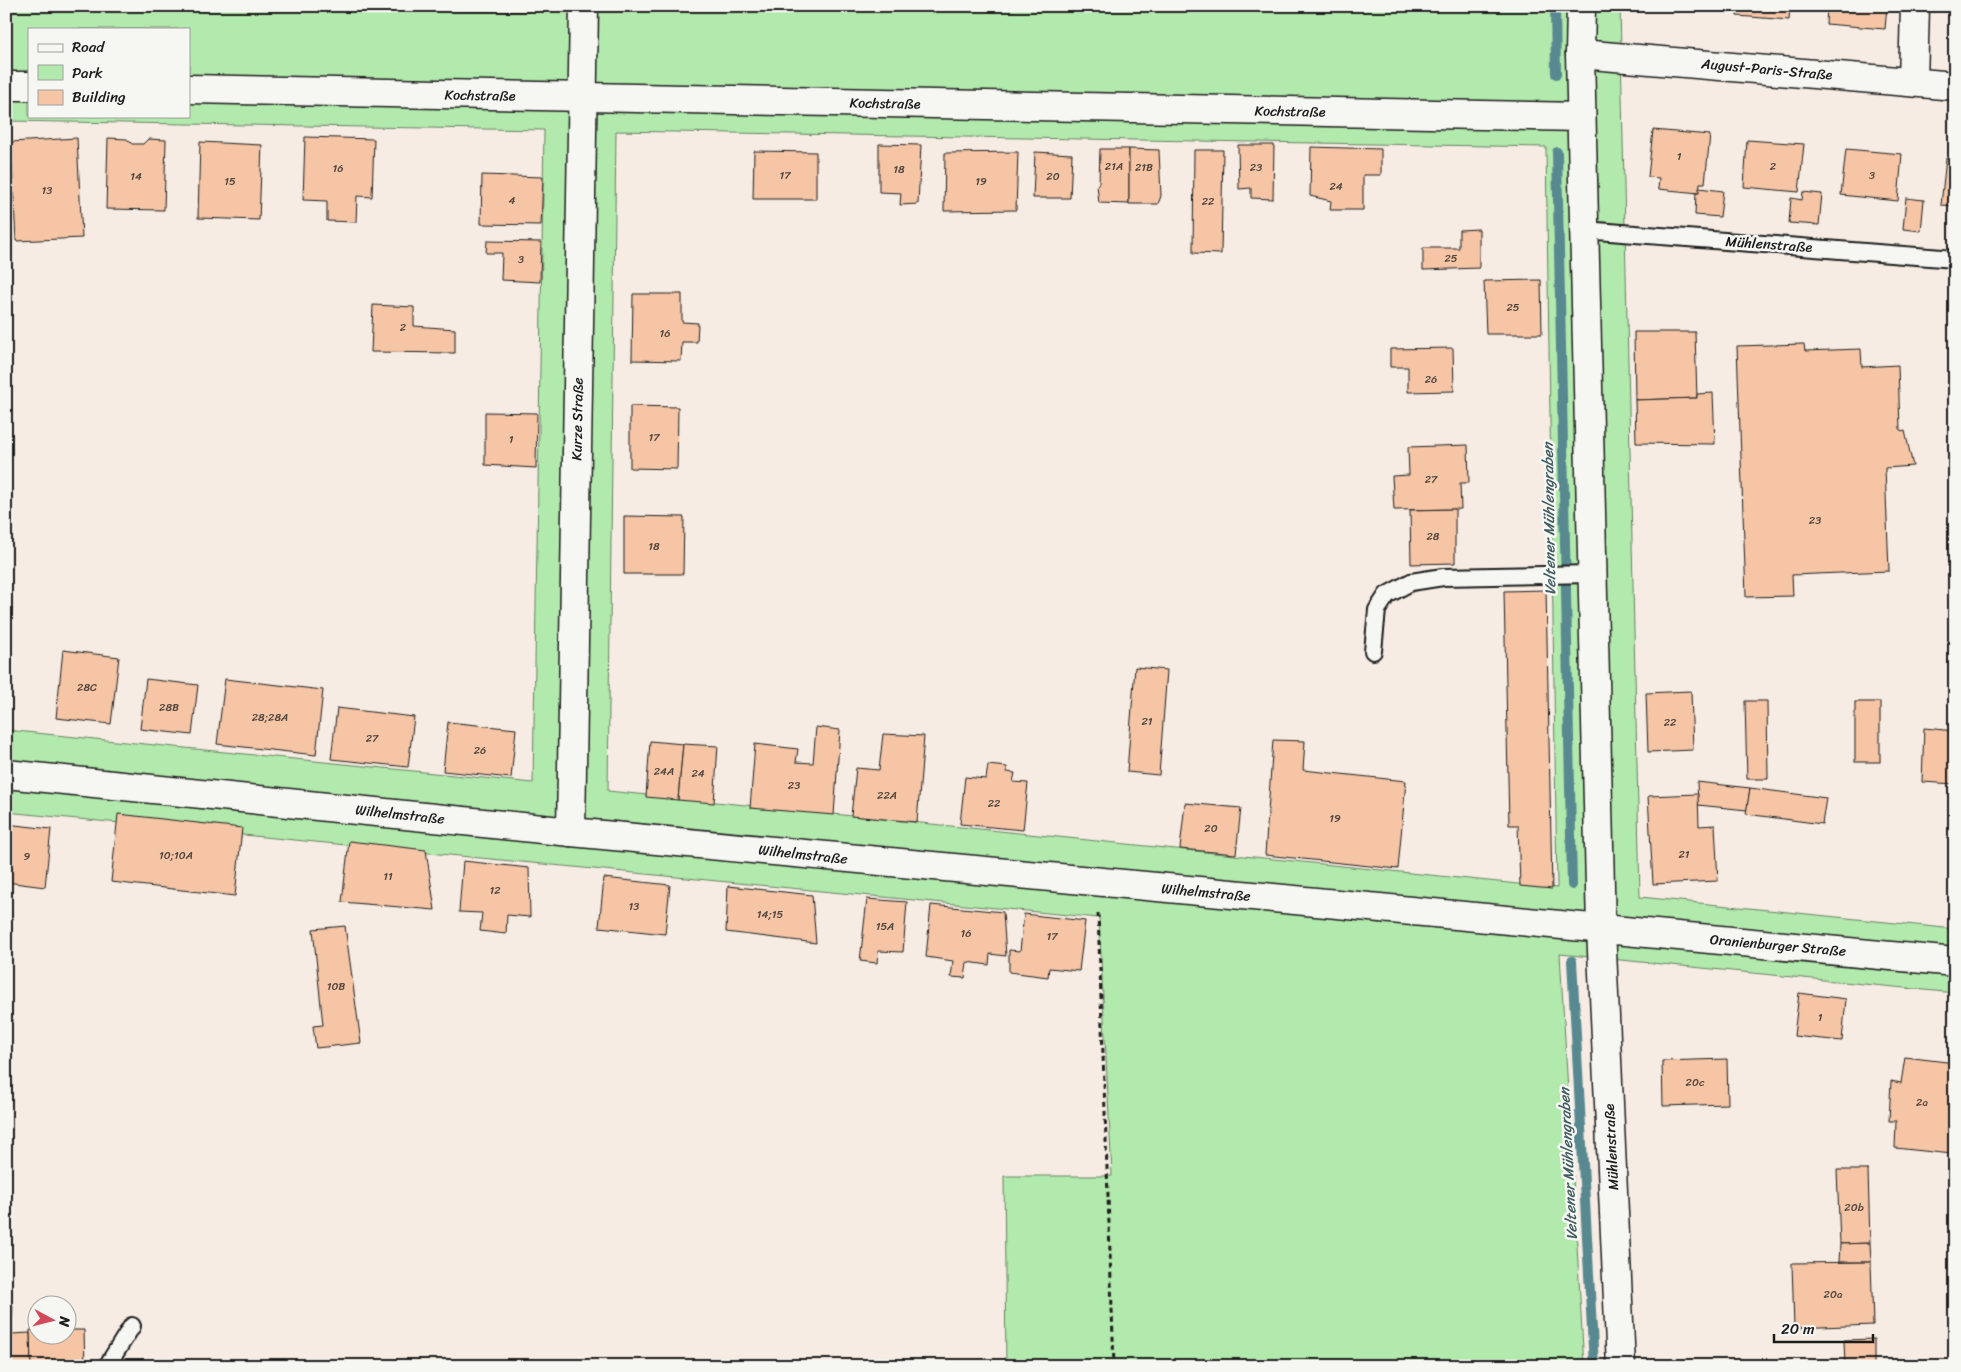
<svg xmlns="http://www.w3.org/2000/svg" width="1961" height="1372" viewBox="0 0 1961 1372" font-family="Sriracha,sans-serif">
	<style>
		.green { fill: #b2e9ac; stroke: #678264; fill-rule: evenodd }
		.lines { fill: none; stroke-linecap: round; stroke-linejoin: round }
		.stream { stroke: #598990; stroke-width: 10 }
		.building { fill: #f5c5a5; stroke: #1c1c1c }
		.service-casing { stroke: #1c1c1c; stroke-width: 20 }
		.minor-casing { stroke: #1c1c1c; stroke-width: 31 }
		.tertiary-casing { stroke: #1c1c1c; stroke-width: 31 }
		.path { stroke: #1c1c1c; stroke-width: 3; stroke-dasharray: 5 4; stroke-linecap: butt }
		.service { stroke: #f6f6f2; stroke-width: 16 }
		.minor { stroke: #f6f6f2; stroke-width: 28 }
		.tertiary { stroke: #f6f6f2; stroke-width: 28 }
		.labels { text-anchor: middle; stroke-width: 5; stroke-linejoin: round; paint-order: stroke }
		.number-label { font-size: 11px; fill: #52463e }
		.street-label { font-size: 14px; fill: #1c1c1c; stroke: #f6f6f2 }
		.water-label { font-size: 15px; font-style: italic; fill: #405c60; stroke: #f6f6f2 }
	</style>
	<rect width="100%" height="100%" fill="#f6ece3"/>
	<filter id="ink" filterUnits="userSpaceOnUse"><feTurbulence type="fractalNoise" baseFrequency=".02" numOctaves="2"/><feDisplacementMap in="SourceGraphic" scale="10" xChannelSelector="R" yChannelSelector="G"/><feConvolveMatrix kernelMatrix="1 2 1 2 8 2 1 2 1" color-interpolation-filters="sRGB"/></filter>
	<g filter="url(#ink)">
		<path class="green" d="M 6,6 L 207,6 L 528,12 L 529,6 L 1620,6 L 1640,897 L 1955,929 L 1955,993 L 1560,954 L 1584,1366 L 1006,1366 L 1004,1176 L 1112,1176 L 1099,918 L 6,812 L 6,730 L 533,783 L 544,130 L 6,121 ZM 29,29 L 189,29 L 189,116 L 29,116 ZM 616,131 L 1546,147 L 1557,888 L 608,791 Z"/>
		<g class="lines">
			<g class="stream">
				<path d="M 1555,6 L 1556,74"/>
				<path d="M 1557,152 L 1572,885"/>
				<path d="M 1572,961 L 1594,1366"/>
			</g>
		</g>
		<g class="building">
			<path d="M 1738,6 L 1790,6 L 1789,20 L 1737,16 Z"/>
			<path d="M 1827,6 L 1887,6 L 1885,29 L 1826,24 Z"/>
			<path d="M 1653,130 L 1710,135 L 1705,183 L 1700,183 L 1699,193 L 1658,189 L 1659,178 L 1648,177 Z"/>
			<path d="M 305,137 L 374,139 L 372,197 L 357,196 L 356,222 L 327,221 L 327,201 L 303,200 Z"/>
			<path d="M 77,138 L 82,238 L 16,241 L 11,142 Z"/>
			<path d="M 108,138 L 127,139 L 132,144 L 143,144 L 148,139 L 166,140 L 164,210 L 106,209 Z"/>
			<path d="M 1747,140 L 1804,144 L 1799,192 L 1744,187 Z"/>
			<path d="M 200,142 L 262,145 L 259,220 L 198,218 Z"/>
			<path d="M 879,144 L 921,145 L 918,204 L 900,205 L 901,193 L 879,192 Z"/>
			<path d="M 1238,145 L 1274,145 L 1273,199 L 1251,198 L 1251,188 L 1239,189 Z"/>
			<path d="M 1311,147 L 1381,149 L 1381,175 L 1363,175 L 1363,210 L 1330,210 L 1331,201 L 1310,196 Z"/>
			<path d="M 1100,149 L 1129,149 L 1129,204 L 1099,203 L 1097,185 L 1099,183 Z"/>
			<path d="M 1129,149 L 1159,150 L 1161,196 L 1158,204 L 1129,204 Z"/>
			<path d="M 1846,149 L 1902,154 L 1898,201 L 1841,195 Z"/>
			<path d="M 1194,150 L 1223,150 L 1221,254 L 1193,253 Z"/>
			<path d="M 754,151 L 816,152 L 816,199 L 753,199 Z"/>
			<path d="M 1018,152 L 1016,210 L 944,211 L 945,153 Z"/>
			<path d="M 1035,152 L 1072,154 L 1070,198 L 1033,198 Z"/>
			<path d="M 1946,158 L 1955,158 L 1955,206 L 1941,205 Z"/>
			<path d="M 482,175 L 543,177 L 541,225 L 481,224 Z"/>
			<path d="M 1699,188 L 1723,191 L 1720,217 L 1695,215 L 1696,193 L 1699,193 Z"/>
			<path d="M 1803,192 L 1822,194 L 1819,225 L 1789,223 L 1791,198 L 1802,200 Z"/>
			<path d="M 1906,198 L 1924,200 L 1921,231 L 1903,229 Z"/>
			<path d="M 1479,229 L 1479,268 L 1423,270 L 1423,248 L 1459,248 L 1459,230 Z"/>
			<path d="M 487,241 L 541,242 L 540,282 L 501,280 L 502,253 L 486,253 Z"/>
			<path d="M 1541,280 L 1542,334 L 1486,334 L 1484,281 Z"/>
			<path d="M 633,294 L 682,294 L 682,322 L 698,323 L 697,342 L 682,342 L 681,361 L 632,360 Z"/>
			<path d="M 373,305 L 414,307 L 414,326 L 455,329 L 455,353 L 371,352 Z"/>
			<path d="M 1634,332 L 1695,332 L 1697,398 L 1635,400 Z"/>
			<path d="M 1804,344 L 1805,351 L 1861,349 L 1862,367 L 1898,365 L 1900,430 L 1905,431 L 1913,466 L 1885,468 L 1889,571 L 1792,575 L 1793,596 L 1746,597 L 1737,346 Z"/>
			<path d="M 1453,348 L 1454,391 L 1408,392 L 1408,367 L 1390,367 L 1390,349 Z"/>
			<path d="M 1713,393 L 1715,444 L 1636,443 L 1635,400 L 1697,398 L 1697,394 Z"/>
			<path d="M 630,406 L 678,407 L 677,469 L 630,468 Z"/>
			<path d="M 485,412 L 537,413 L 536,468 L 485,465 Z"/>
			<path d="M 1468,445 L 1469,483 L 1460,483 L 1461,509 L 1394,510 L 1392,476 L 1409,475 L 1408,447 Z"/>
			<path d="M 1455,509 L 1455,563 L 1411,564 L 1410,510 Z"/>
			<path d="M 624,516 L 684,517 L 683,574 L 624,574 Z"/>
			<path d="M 1546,590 L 1552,889 L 1520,886 L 1518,825 L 1509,825 L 1504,591 Z"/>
			<path d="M 63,650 L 119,657 L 111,724 L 56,718 Z"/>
			<path d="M 1135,667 L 1167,670 L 1159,775 L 1127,772 Z"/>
			<path d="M 146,679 L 198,685 L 192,735 L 140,729 Z"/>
			<path d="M 225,679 L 323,690 L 316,755 L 217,744 Z"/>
			<path d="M 1691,691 L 1693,750 L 1648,752 L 1646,693 Z"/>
			<path d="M 1745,701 L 1767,701 L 1768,779 L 1747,779 Z"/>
			<rect x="1855" y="702" width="25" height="60"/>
			<path d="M 337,708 L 414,717 L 408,767 L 331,759 Z"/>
			<path d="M 448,722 L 516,729 L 511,778 L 443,771 Z"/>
			<path d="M 816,727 L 840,730 L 834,815 L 750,808 L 755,744 L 798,749 L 796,762 L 813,763 Z"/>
			<path d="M 1924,728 L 1955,731 L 1955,784 L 1922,782 Z"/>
			<path d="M 883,734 L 924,736 L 917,822 L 851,816 L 856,768 L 879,770 Z"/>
			<path d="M 1273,740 L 1305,741 L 1303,770 L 1406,781 L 1398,869 L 1265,855 Z"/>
			<path d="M 650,741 L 683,744 L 678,800 L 646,797 Z"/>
			<path d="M 683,744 L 718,746 L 714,803 L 678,800 Z"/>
			<path d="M 988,765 L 1007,767 L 1007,772 L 1015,773 L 1013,782 L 1028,783 L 1023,830 L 960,824 L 965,777 L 986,779 Z"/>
			<path d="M 1697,782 L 1750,788 L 1747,810 L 1698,805 Z"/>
			<path d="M 1750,788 L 1826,798 L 1822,824 L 1746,814 Z"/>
			<path d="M 1698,794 L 1699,826 L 1715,825 L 1718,881 L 1653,884 L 1648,796 Z"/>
			<path d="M 1185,803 L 1241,808 L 1236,854 L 1180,849 Z"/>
			<path d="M 118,814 L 242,828 L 235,896 L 111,882 Z"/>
			<path d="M 6,824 L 51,829 L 45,887 L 6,882 Z"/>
			<path d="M 349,841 L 426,850 L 435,910 L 342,902 Z"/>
			<path d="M 463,861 L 529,868 L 530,917 L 507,915 L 506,934 L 480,931 L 482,913 L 459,912 Z"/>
			<path d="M 604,878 L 670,885 L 665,934 L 599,927 Z"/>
			<path d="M 728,886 L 812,895 L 816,943 L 726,932 Z"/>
			<path d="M 867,899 L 907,902 L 903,952 L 878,951 L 877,963 L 860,961 Z"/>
			<path d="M 931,905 L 1003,912 L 1006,956 L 990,954 L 989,965 L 967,962 L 965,978 L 951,977 L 953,961 L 926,957 Z"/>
			<path d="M 1024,914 L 1085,921 L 1079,971 L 1049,968 L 1048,977 L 1009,972 L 1009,950 L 1020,951 Z"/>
			<path d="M 345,926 L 361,1043 L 316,1048 L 313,1026 L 323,1025 L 313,929 Z"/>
			<path d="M 1799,993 L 1846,999 L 1842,1041 L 1794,1036 Z"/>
			<path d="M 1905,1057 L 1955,1063 L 1955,1125 L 1952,1154 L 1895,1148 L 1896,1121 L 1889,1121 L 1891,1081 L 1901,1083 Z"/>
			<path d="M 1727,1059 L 1728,1104 L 1663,1106 L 1662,1061 Z"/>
			<path d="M 1837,1170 L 1868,1170 L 1870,1243 L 1840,1244 Z"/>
			<path d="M 1870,1243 L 1871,1262 L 1839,1262 L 1840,1244 Z"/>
			<path d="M 1871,1262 L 1873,1325 L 1794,1328 L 1792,1263 Z"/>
			<path d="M 6,1305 L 13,1305 L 12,1334 L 30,1333 L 31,1366 L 6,1366 Z"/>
			<path d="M 30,1330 L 38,1330 L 38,1334 L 68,1334 L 68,1330 L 84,1330 L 85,1366 L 31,1366 Z"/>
			<path d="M 1874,1339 L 1874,1366 L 1845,1366 L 1844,1340 Z"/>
		</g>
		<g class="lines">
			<g class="service-casing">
				<g id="service">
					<path d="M 1584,230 L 1955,259"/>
					<path d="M 1373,651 L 1377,610 L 1387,595 L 1411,582 L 1443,577 L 1592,574"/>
					<path d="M 107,1366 L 132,1326"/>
				</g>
			</g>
			<g class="minor-casing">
				<g id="minor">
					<path d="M 1581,6 L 1580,54 L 1601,929 L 1621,1366"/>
					<path d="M 1580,54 L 1955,86"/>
					<path d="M 1913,82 L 1915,6"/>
					<path d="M 6,86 L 29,86"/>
					<path d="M 189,89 L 1581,117"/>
					<path d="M 571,832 L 584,6"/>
				</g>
			</g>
			<g class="tertiary-casing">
				<path id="tertiary" d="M 6,774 L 571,832 L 1955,962"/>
			</g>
			<path class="path" d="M 1098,913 L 1114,1366"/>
			<use href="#service" class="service"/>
			<use href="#minor" class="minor"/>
			<use href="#tertiary" class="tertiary"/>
		</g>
	</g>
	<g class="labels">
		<g class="number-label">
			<text x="1679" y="160">1</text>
			<text x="1114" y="170">21A</text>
			<text x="1773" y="170">2</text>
			<text x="1144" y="171">21B</text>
			<text x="1256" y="171">23</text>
			<text x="338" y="172">16</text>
			<text x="899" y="173">18</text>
			<text x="785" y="179">17</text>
			<text x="1872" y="179">3</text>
			<text x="136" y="180">14</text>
			<text x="1053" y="180">20</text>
			<text x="230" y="185">15</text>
			<text x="981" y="185">19</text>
			<text x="1336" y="190">24</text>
			<text x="47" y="194">13</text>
			<text x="512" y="204">4</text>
			<text x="1208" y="205">22</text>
			<text x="1451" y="262">25</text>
			<text x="521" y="263">3</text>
			<text x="1513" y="311">25</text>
			<text x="403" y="331">2</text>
			<text x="665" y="337">16</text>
			<text x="1431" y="383">26</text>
			<text x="654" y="441">17</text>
			<text x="511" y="443">1</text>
			<text x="1431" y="483">27</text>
			<text x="1815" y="524">23</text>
			<text x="1433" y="540">28</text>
			<text x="654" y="550">18</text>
			<text x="87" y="691">28C</text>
			<text x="169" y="711">28B</text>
			<text x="270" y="721">28;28A</text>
			<text x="1147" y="725">21</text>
			<text x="1670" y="726">22</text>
			<text x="372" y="742">27</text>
			<text x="480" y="754">26</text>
			<text x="664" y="775">24A</text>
			<text x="698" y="777">24</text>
			<text x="794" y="789">23</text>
			<text x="887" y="799">22A</text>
			<text x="994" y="807">22</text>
			<text x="1335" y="822">19</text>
			<text x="1211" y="832">20</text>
			<text x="1684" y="858">21</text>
			<text x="176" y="859">10;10A</text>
			<text x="27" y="860">9</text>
			<text x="388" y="880">11</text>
			<text x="495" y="894">12</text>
			<text x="634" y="910">13</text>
			<text x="770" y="918">14;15</text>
			<text x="885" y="930">15A</text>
			<text x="966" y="937">16</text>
			<text x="1052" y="940">17</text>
			<text x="336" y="990">10B</text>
			<text x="1820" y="1021">1</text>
			<text x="1695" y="1086">20c</text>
			<text x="1922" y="1106">2a</text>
			<text x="1854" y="1211">20b</text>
			<text x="1833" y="1298">20a</text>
		</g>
		<g class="street-label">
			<text transform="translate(1767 69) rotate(5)" y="5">August-Paris-Straße</text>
			<text transform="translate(480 95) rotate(1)" y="5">Kochstraße</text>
			<text transform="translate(885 103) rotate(1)" y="5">Kochstraße</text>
			<text transform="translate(1290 111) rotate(1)" y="5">Kochstraße</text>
			<text transform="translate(1769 244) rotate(4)" y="5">Mühlenstraße</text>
			<text transform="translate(577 419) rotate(-89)" y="5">Kurze Straße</text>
			<text transform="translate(400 814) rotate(6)" y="5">Wilhelmstraße</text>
			<text transform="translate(803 854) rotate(6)" y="5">Wilhelmstraße</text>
			<text transform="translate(1206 892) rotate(5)" y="5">Wilhelmstraße</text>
			<text transform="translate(1778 945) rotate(5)" y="5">Oranienburger Straße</text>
			<text transform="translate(1611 1147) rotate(-93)" y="5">Mühlenstraße</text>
		</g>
		<g class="water-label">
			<text transform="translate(1549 519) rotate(-91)" y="5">Veltener Mühlengraben</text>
			<text transform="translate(1568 1164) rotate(-93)" y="5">Veltener Mühlengraben</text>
		</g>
	</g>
	<rect width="1961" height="1372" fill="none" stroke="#f6f6f2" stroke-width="25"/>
	<rect x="12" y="12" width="1936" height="1347" fill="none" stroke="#1c1c1c" stroke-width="2" filter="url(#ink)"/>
	<rect x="28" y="28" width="162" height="90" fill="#f6f6f2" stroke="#9f9f9c"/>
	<rect x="38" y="44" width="25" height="8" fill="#f6f6f2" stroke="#9f9f9c"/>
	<text x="72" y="52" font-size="15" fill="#1c1c1c">Road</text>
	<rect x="38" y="65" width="25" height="15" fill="#b2e9ac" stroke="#9f9f9c"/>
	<text x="72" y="78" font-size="15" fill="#1c1c1c">Park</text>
	<rect x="38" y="90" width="25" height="15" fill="#f5c5a5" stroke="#9f9f9c"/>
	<text x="72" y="102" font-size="15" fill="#1c1c1c">Building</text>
	<g transform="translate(52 1320) rotate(97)"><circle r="24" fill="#f6f6f2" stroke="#9f9f9c"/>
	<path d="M0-4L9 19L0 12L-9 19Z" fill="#d1495b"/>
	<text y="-8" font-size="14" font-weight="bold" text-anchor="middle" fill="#1c1c1c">N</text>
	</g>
	<path d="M1774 1334v8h99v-8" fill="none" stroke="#1c1c1c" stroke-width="2.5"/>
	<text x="1781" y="1334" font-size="15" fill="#1c1c1c" stroke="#f6f6f2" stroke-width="4" paint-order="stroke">20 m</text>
</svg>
